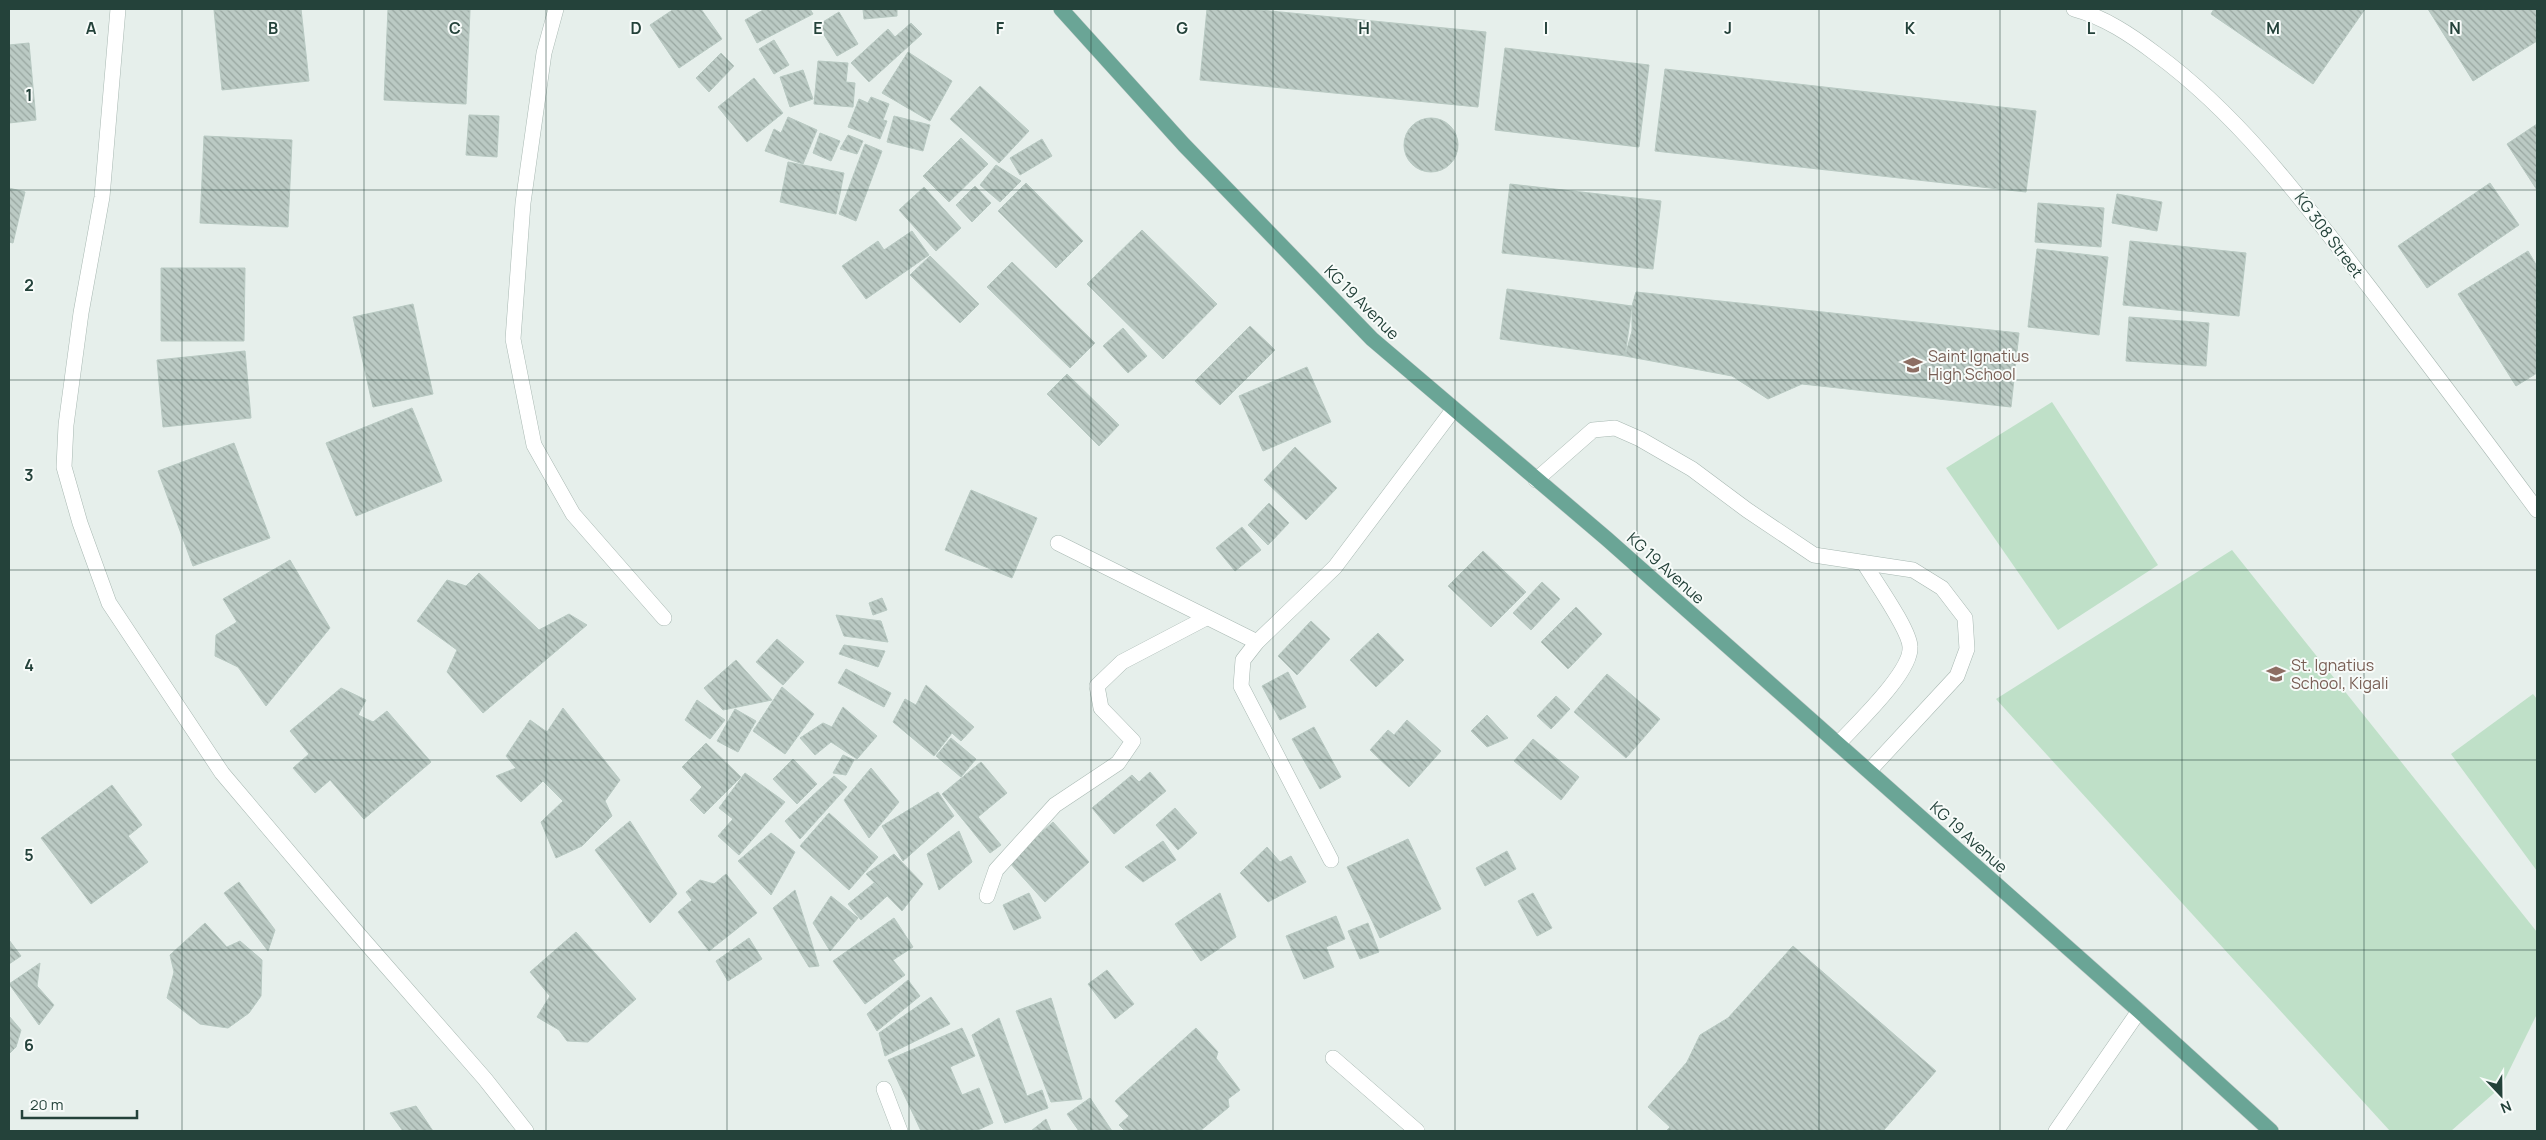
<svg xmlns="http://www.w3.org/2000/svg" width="2546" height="1140" viewBox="0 0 2546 1140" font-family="Manrope,sans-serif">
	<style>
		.green { fill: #bfe0c8 }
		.building { fill: url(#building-back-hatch); stroke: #b8c9c2 }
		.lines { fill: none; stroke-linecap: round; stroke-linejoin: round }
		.minor-casing { stroke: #a8b8b2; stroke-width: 16 }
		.major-casing { stroke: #c2cac8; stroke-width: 16 }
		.minor { stroke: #fff; stroke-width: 15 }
		.major { stroke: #6aa596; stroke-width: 15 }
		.grid { fill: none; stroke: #24423a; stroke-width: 1; stroke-opacity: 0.55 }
		.labels { text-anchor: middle; stroke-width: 4; stroke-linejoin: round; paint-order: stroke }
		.street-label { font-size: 16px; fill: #24423a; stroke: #f7fbf9 }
		.education-label { font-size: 16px; fill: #785e54; stroke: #f7fbf9; text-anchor: start }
		.grid-label { font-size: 16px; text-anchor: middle; font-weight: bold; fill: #24423a; stroke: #f7fbf9; stroke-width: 4; stroke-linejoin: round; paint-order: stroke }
	</style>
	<defs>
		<pattern id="building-back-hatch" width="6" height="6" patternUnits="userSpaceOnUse" patternTransform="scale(1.25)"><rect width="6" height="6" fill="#bbcac4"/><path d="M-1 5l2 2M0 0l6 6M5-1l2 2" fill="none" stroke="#98a6a0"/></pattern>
	</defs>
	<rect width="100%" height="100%" fill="#e6efeb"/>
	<g class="green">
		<path d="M 2052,402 L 2158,565 L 2058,630 L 1946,468 Z"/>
		<path d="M 2232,550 L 2537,932 L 2537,1014 L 2501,1087 L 2451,1131 L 2390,1131 L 1996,699 Z"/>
		<path d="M 2533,694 L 2537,699 L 2537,871 L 2451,754 Z"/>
	</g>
	<g class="building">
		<path d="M 301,9 L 309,81 L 222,90 L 214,10 Z"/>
		<path d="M 388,9 L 470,10 L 466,104 L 384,100 Z"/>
		<path d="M 674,9 L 701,9 L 722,39 L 679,68 L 650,25 Z"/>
		<path d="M 765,9 L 810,9 L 813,14 L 757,43 L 745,20 Z"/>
		<path d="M 863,9 L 897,9 L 897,16 L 864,19 Z"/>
		<path d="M 1207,9 L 1250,9 L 1486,32 L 1478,107 L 1200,80 Z"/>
		<path d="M 2214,9 L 2365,9 L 2313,84 L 2211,14 Z"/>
		<path d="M 2428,9 L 2537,9 L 2537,41 L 2473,81 Z"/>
		<path d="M 839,12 L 858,44 L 837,56 L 818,25 Z"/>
		<path d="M 911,23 L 922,34 L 869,82 L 851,63 L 888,29 L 895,37 Z"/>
		<path d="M 774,40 L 789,65 L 774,74 L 759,49 Z"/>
		<path d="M 29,43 L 36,120 L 9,123 L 9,45 Z"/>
		<path d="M 1505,48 L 1649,65 L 1639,147 L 1495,130 Z"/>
		<path d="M 908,52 L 952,81 L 930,121 L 882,93 Z"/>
		<path d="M 721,53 L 734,66 L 709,92 L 696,78 Z"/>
		<path d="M 818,61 L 848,63 L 846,82 L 855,83 L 853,107 L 814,104 Z"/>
		<path d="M 1665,69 L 2036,111 L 2026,192 L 1655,151 Z"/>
		<path d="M 803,70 L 813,99 L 790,107 L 780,77 Z"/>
		<path d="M 754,78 L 783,113 L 747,142 L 718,107 Z"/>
		<path d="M 980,86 L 1029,131 L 999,163 L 950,119 Z"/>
		<path d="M 871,97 L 889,104 L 883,120 L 887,121 L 880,139 L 848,127 L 859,99 L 868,103 Z"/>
		<path d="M 469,115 L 499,116 L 497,157 L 466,155 Z"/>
		<path d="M 894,116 L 930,125 L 923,151 L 887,142 Z"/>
		<path d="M 788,117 L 817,130 L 803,164 L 765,151 L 774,129 L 781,133 Z"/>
		<circle cx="1431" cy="145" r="27"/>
		<path d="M 2537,124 L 2537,190 L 2507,144 Z"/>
		<path d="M 820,133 L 840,141 L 831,161 L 813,153 Z"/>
		<path d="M 848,135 L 863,141 L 857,154 L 840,149 Z"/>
		<path d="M 204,136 L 292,140 L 288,227 L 200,223 Z"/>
		<path d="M 961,138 L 988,164 L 949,202 L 923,176 Z"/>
		<path d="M 1042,139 L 1052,156 L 1020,175 L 1010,158 Z"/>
		<path d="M 865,144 L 882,151 L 856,221 L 839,214 Z"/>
		<path d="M 788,162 L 844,173 L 836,214 L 780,202 Z"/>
		<path d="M 996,165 L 1021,181 L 1000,202 L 980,185 Z"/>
		<path d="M 1026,183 L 1083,241 L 1056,268 L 998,211 Z"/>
		<path d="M 2490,183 L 2519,225 L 2427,288 L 2398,246 Z"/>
		<path d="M 1510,184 L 1661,201 L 1653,269 L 1502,253 Z"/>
		<path d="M 975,186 L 991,203 L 972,222 L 956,205 Z"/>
		<path d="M 924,187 L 961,228 L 936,251 L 899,210 Z"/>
		<path d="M 9,188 L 25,192 L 13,243 L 9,242 Z"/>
		<path d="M 2117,194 L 2162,202 L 2157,231 L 2112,223 Z"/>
		<path d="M 2038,203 L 2104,208 L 2101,247 L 2035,242 Z"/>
		<path d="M 1142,230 L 1217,304 L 1163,359 L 1087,284 Z"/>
		<path d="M 912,231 L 929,255 L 866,299 L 842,266 L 878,241 L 884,250 Z"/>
		<path d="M 2130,241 L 2246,253 L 2239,316 L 2123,305 Z"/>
		<path d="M 2037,249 L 2108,257 L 2099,335 L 2028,327 Z"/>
		<path d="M 2528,251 L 2537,266 L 2537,373 L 2516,386 L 2458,294 Z"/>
		<path d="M 930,256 L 979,304 L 960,323 L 910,275 Z"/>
		<path d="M 1012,262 L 1095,343 L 1070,368 L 987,287 Z"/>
		<path d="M 161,268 L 245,268 L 244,341 L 161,341 Z"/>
		<path d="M 1507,289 L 1632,306 L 1625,356 L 1500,339 Z"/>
		<path d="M 1636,292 L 2019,333 L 2011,407 L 1802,384 L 1768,399 L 1732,376 L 1625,356 L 1632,331 L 1632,306 Z"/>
		<path d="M 413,304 L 433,394 L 373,407 L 353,317 Z"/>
		<path d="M 2129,317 L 2209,323 L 2206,366 L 2126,361 Z"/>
		<path d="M 1250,326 L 1275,350 L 1220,405 L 1195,381 Z"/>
		<path d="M 1123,328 L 1147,356 L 1128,373 L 1103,346 Z"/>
		<path d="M 245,351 L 251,418 L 163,427 L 157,360 Z"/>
		<path d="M 1307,367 L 1331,422 L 1263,451 L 1239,396 Z"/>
		<path d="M 1067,374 L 1119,425 L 1099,446 L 1047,394 Z"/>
		<path d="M 412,408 L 442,481 L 356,516 L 326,443 Z"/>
		<path d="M 234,443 L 270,538 L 193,566 L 158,471 Z"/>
		<path d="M 1295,447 L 1337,488 L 1306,520 L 1264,480 Z"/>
		<path d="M 971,490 L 1037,518 L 1012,578 L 945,550 Z"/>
		<path d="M 1269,503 L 1289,523 L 1268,545 L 1248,525 Z"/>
		<path d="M 1242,527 L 1261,550 L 1235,571 L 1216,548 Z"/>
		<path d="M 1483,551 L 1526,592 L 1491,627 L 1448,586 Z"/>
		<path d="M 290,560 L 330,628 L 266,706 L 238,667 L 215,656 L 216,635 L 237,622 L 223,599 Z"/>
		<path d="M 479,573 L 539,630 L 569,614 L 587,625 L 483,713 L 447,672 L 457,650 L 417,621 L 447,580 L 466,586 Z"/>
		<path d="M 1542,582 L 1560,599 L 1531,630 L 1513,613 Z"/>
		<path d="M 882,598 L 887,610 L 873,615 L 869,603 Z"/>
		<path d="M 1576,607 L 1602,634 L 1568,669 L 1541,642 Z"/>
		<path d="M 836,615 L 881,621 L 888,642 L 844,636 Z"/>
		<path d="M 1311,621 L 1330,639 L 1297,675 L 1278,656 Z"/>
		<path d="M 1378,633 L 1404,660 L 1376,687 L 1350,660 Z"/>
		<path d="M 777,639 L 804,662 L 783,685 L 756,662 Z"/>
		<path d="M 844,645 L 885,651 L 878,667 L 839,654 Z"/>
		<path d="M 736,660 L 772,700 L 723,710 L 704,688 Z"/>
		<path d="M 846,669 L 891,693 L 884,707 L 838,683 Z"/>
		<path d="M 1288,672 L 1306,707 L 1280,720 L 1262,686 Z"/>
		<path d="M 1607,674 L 1660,719 L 1626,758 L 1574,712 Z"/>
		<path d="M 926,685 L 974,727 L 961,741 L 952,733 L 934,756 L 893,722 L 905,699 L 916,705 Z"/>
		<path d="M 782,687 L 814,714 L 785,754 L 753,731 Z"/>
		<path d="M 341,688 L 366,700 L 358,715 L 373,722 L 387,711 L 431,762 L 364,819 L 330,780 L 315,793 L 293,768 L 309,754 L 290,731 Z"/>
		<path d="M 1556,696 L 1570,709 L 1551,729 L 1537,716 Z"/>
		<path d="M 697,700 L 725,720 L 710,739 L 685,720 Z"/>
		<path d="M 843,707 L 877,736 L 857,759 L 831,742 L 815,755 L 800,738 L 823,723 L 832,727 Z"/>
		<path d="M 563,708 L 620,780 L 605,801 L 612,816 L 582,846 L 556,858 L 541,822 L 563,801 L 543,781 L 521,802 L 496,776 L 516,768 L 506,756 L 530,720 L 547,732 Z"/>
		<path d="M 735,709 L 756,721 L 738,752 L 717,741 Z"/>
		<path d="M 1487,715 L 1508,738 L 1487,747 L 1471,731 Z"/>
		<path d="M 1407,720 L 1441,751 L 1409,787 L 1370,750 L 1388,730 L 1394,735 Z"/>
		<path d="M 1314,727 L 1341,777 L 1320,789 L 1292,739 Z"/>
		<path d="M 951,738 L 976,759 L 961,777 L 936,756 Z"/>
		<path d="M 1533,739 L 1579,777 L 1561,800 L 1514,761 Z"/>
		<path d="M 706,743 L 741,777 L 704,814 L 690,800 L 702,787 L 682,767 Z"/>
		<path d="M 843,755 L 854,760 L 846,775 L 833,773 Z"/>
		<path d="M 793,759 L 817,784 L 797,804 L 773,779 Z"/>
		<path d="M 981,762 L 1007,793 L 978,817 L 1001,845 L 990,853 L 942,794 Z"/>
		<path d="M 871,768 L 899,802 L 869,838 L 844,800 Z"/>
		<path d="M 1150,772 L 1166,791 L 1114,834 L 1092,808 L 1132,775 L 1139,782 Z"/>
		<path d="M 745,773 L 785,802 L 739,855 L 718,836 L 733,819 L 719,808 Z"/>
		<path d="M 834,776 L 847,787 L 800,839 L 785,821 Z"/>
		<path d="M 112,785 L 142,825 L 128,836 L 148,862 L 91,904 L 41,838 Z"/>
		<path d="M 938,792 L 954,816 L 903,861 L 882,826 Z"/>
		<path d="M 1175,808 L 1197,833 L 1178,850 L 1156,825 Z"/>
		<path d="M 829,813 L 878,857 L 849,890 L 800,846 Z"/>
		<path d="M 630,821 L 677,894 L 650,923 L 595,850 Z"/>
		<path d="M 1053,822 L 1089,862 L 1045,902 L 1009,862 Z"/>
		<path d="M 959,831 L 972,862 L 939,890 L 927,854 Z"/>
		<path d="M 771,833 L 795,852 L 771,895 L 738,861 Z"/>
		<path d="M 1408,839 L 1441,909 L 1380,938 L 1347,867 Z"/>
		<path d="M 1163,841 L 1176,860 L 1143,882 L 1125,867 Z"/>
		<path d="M 1267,847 L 1280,862 L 1291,856 L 1306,882 L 1268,902 L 1240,873 Z"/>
		<path d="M 1507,851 L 1516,869 L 1485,886 L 1476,868 Z"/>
		<path d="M 894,854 L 923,884 L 902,911 L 866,874 Z"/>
		<path d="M 726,874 L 757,913 L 709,951 L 678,912 L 692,900 L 686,892 L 700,880 L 714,884 Z"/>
		<path d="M 239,882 L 275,930 L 268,951 L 224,893 Z"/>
		<path d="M 874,883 L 887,896 L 861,920 L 848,904 Z"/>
		<path d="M 795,890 L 819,966 L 809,967 L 773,908 Z"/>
		<path d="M 1029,893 L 1041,918 L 1014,930 L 1003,905 Z"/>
		<path d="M 1220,893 L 1236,937 L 1201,961 L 1175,924 Z"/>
		<path d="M 1533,893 L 1552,928 L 1537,936 L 1518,901 Z"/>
		<path d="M 831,896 L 858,918 L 830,951 L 813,923 Z"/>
		<path d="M 1336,916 L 1345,939 L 1326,947 L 1334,967 L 1304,979 L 1286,936 Z"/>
		<path d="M 894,918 L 913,947 L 893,960 L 905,975 L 865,1004 L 833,961 Z"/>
		<path d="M 205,923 L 227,947 L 240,941 L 262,960 L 261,996 L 249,1013 L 228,1028 L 200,1024 L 167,998 L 174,972 L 170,955 Z"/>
		<path d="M 1368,923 L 1379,952 L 1360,959 L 1348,931 Z"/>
		<path d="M 576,932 L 636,999 L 588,1042 L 567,1041 L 559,1030 L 537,1017 L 550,996 L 530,972 Z"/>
		<path d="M 749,938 L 762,959 L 728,981 L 716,961 Z"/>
		<path d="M 9,940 L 21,956 L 9,964 Z"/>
		<path d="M 1793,946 L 1936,1071 L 1883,1131 L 1666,1131 L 1670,1127 L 1648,1107 L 1687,1062 L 1700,1035 L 1728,1018 Z"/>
		<path d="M 40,963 L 37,986 L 54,1005 L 39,1025 L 9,984 Z"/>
		<path d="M 1107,970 L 1134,1004 L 1115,1019 L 1088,984 Z"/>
		<path d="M 908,980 L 920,996 L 877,1031 L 867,1014 Z"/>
		<path d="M 931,997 L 950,1024 L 885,1056 L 879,1033 Z"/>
		<path d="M 1051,998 L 1082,1099 L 1051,1102 L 1016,1011 Z"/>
		<path d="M 9,1016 L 21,1030 L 16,1047 L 9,1054 Z"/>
		<path d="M 999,1018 L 1027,1096 L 1042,1090 L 1048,1108 L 1005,1123 L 972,1035 Z"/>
		<path d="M 962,1028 L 975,1056 L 950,1067 L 962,1095 L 979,1088 L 993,1123 L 976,1131 L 921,1131 L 888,1060 Z"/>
		<path d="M 1196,1028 L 1218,1052 L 1216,1058 L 1240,1090 L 1228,1099 L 1229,1107 L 1200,1131 L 1125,1131 L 1119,1125 L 1129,1116 L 1115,1101 Z"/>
		<path d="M 1090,1098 L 1112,1131 L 1079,1131 L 1067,1114 Z"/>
		<path d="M 416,1106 L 433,1131 L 403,1131 L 390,1113 Z"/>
		<path d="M 1046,1119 L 1051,1131 L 1031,1131 Z"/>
	</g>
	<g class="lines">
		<g class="minor-casing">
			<g id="minor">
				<path d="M 118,9 L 102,197 L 81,313 L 66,425 L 64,467 L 80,523 L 109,603 L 222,773 L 360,936 L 485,1079 L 526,1131"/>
				<path d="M 556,9 L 544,53 L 523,203 L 513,339 L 534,445 L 573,514 L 664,618"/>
				<path d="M 2074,9 C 2104,17 2131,35 2156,54 C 2247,121 2314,216 2383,305 C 2435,373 2486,441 2537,510"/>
				<path d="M 1536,480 L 1593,430 L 1615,428 L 1640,439 L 1692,469 L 1747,510 L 1814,555 L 1913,570 L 1942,588 L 1965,618 L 1967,649 L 1957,676 L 1869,771"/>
				<path d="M 1058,543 L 1257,642"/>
				<path d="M 1838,744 C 1855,725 1912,672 1910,647 C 1910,630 1874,580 1864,563"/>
				<path d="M 1331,860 L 1241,686 L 1243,660 L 1257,642 L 1335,567 L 1453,410"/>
				<path d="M 987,896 L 996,870 L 1055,805 L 1118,763 L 1133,741 L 1101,708 L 1097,686 L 1122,662 L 1206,618"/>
				<path d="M 1333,1058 L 1417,1131"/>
				<path d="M 884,1089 L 900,1131"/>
				<path d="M 2056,1131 L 2139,1011"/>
			</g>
		</g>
		<g class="major-casing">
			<path id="major" d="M 1061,9 L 1184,145 L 1372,339 L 1607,539 L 2139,1011 L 2271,1131"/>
		</g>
		<use href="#minor" class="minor"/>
		<use href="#major" class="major"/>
	</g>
	<path class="grid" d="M 182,9 L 182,1131M 364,9 L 364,1131M 546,9 L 546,1131M 727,9 L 727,1131M 909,9 L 909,1131M 1091,9 L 1091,1131M 1273,9 L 1273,1131M 1455,9 L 1455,1131M 1637,9 L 1637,1131M 1819,9 L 1819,1131M 2000,9 L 2000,1131M 2182,9 L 2182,1131M 2364,9 L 2364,1131M 9,190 L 2537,190M 9,380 L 2537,380M 9,570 L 2537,570M 9,760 L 2537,760M 9,950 L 2537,950"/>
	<defs>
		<g id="school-bare" transform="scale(1.5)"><path d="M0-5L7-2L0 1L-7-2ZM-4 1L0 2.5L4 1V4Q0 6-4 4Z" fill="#8d6e63" stroke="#f7fbf9" stroke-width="2.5" paint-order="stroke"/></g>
	</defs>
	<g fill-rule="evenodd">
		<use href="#school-bare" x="1913" y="365"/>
		<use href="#school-bare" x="2276" y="674"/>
	</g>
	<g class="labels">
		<g class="street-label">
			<text transform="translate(2329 235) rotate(53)" y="6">KG 308 Street</text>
			<text transform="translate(1362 302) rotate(45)" y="6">KG 19 Avenue</text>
			<text transform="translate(1666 568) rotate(42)" y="6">KG 19 Avenue</text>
			<text transform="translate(1969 837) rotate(42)" y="6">KG 19 Avenue</text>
		</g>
		<g class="education-label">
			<text x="1928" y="362">Saint Ignatius<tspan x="1928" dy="18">High School</tspan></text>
			<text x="2291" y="671">St. Ignatius<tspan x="2291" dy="18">School, Kigali</tspan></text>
		</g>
	</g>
	<g class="grid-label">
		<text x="91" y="34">A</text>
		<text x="273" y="34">B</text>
		<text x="455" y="34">C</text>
		<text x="636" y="34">D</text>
		<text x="818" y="34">E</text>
		<text x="1000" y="34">F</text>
		<text x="1182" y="34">G</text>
		<text x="1364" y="34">H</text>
		<text x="1546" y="34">I</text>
		<text x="1728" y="34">J</text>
		<text x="1910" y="34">K</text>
		<text x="2091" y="34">L</text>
		<text x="2273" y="34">M</text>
		<text x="2455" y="34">N</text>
		<text x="29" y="101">1</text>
		<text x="29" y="291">2</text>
		<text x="29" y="481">3</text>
		<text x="29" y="671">4</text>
		<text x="29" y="861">5</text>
		<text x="29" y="1051">6</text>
	</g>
	<rect width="2546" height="1140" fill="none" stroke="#24423a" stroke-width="20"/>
	<g transform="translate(2501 1095) rotate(158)" stroke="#f7fbf9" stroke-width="4" paint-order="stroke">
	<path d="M0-4L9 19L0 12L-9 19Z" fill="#24423a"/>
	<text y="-8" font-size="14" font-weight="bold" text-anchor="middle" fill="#24423a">N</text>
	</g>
	<path d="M22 1110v8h115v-8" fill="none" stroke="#24423a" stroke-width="2.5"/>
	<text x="30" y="1110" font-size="15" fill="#24423a" stroke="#f7fbf9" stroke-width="4" paint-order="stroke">20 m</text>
</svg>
